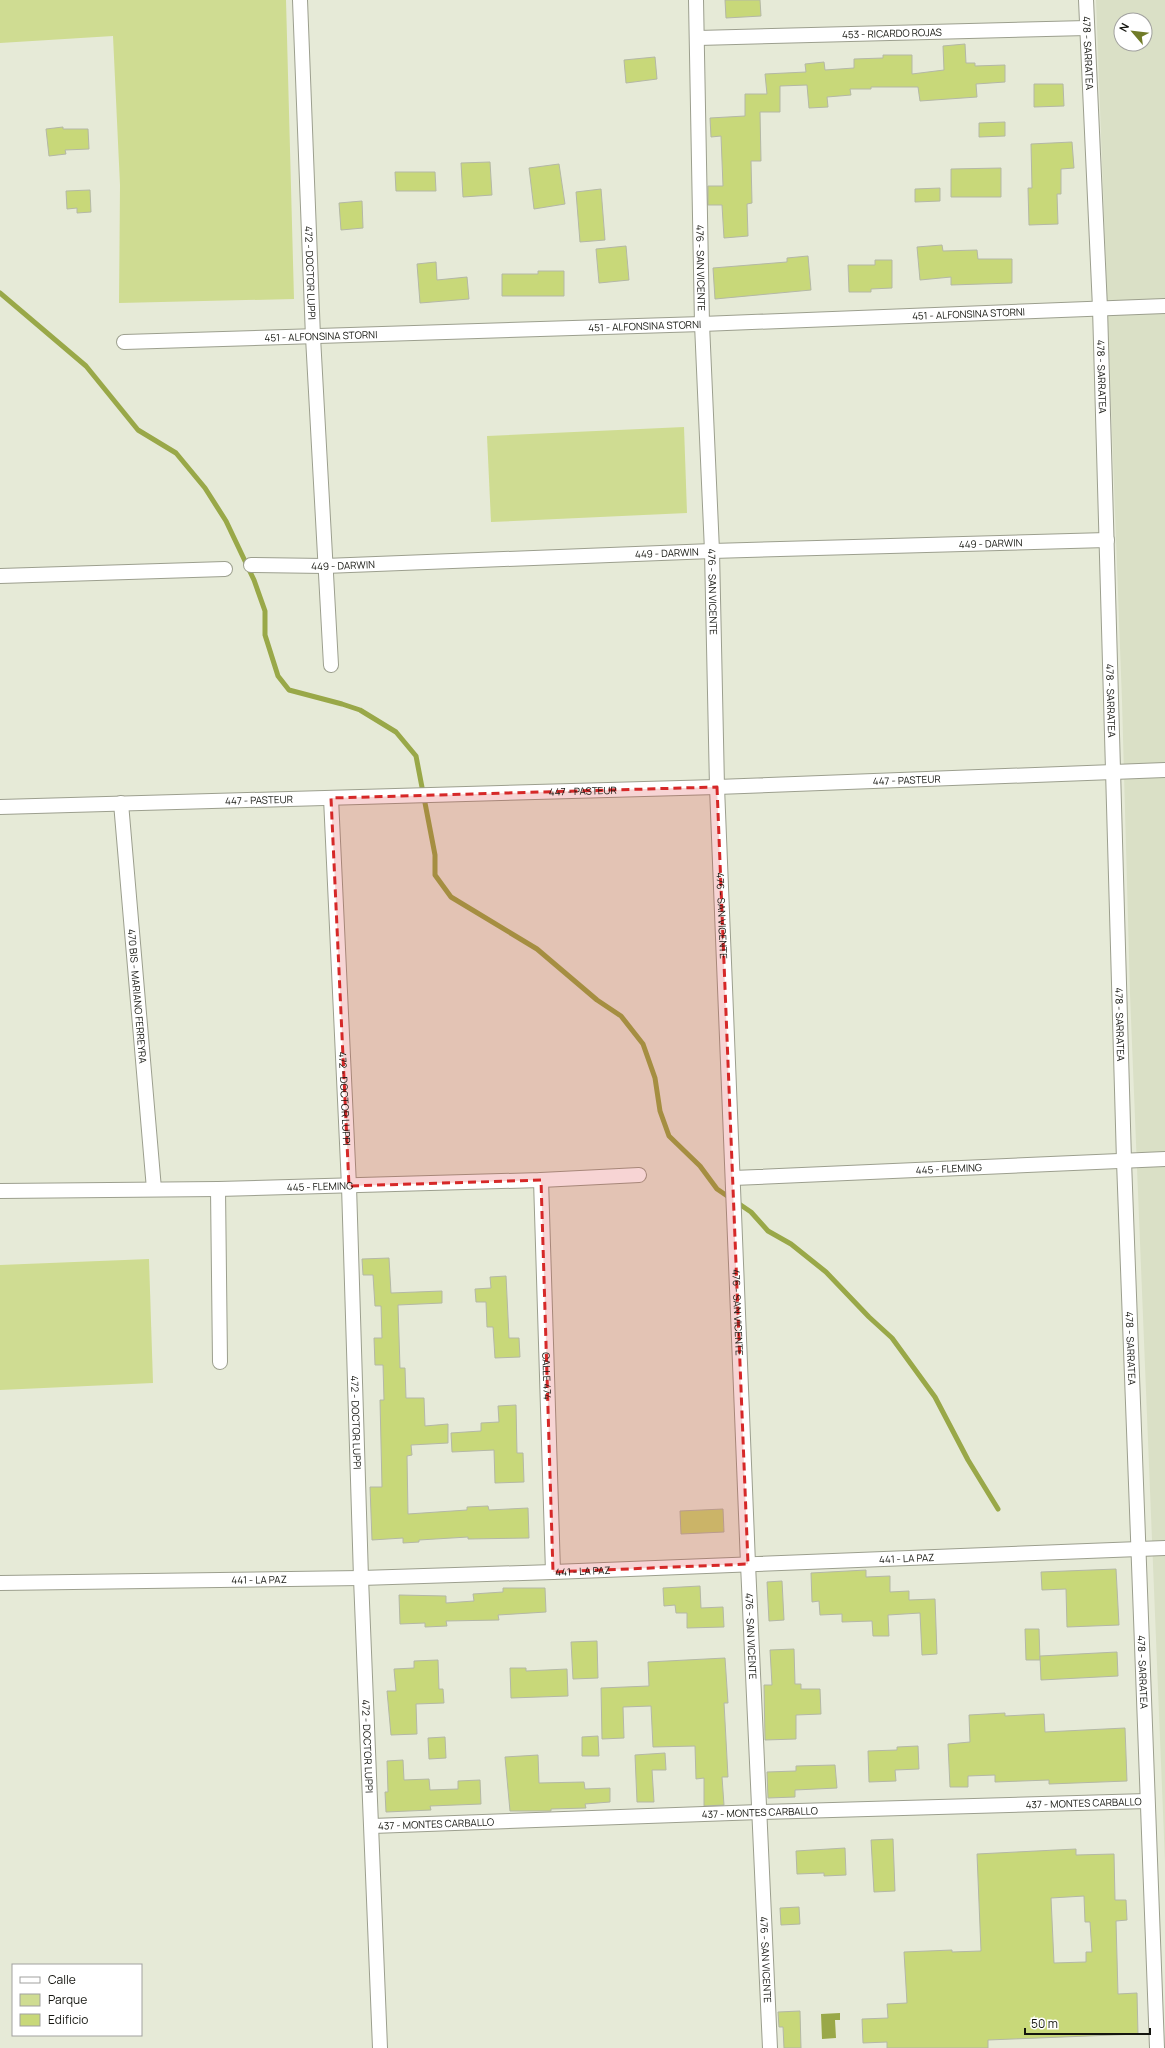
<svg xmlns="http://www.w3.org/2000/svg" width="1165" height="2048" viewBox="0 0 1165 2048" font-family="Manrope,sans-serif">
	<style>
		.built { fill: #dae0c6; fill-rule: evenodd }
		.green { fill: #cfdc92 }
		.water { fill: #99a848 }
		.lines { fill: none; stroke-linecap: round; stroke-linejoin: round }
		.stream { stroke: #99a848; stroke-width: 5 }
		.building { fill: #c8d879; stroke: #b4b8a6; fill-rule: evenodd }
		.minor-casing { stroke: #9c9f8e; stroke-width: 16 }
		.minor { stroke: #fff; stroke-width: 14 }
		.marked { fill: #d62828; fill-opacity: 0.2; stroke: #d62828; stroke-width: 3; stroke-dasharray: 8 5; stroke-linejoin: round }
		.labels { text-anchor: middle; stroke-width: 3; stroke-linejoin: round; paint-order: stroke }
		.street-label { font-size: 10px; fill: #14150f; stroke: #fff }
	</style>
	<rect width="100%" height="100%" fill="#e6ead7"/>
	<path class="built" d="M 1096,0 L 1165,0 L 1165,1862 L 1130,994 L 1122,701 ZM 1121,20 L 1145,20 L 1145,44 L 1121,44 Z"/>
	<g class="green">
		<path d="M 0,0 L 286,0 L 294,299 L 119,303 L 120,185 L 113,36 L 0,43 Z"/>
		<path d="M 684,427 L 687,513 L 491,522 L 487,436 Z"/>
		<path d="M 149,1259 L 153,1383 L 0,1390 L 0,1265 Z"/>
	</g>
	<path class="water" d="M 840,2013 L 840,2020 L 835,2020 L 836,2038 L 822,2039 L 821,2014 Z"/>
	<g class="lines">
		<path class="stream" d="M 0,293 L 86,366 L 138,430 L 176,453 L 205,488 L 226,521 L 254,580 L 265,611 L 265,635 L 278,676 L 289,690 L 342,704 L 360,710 L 396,732 L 416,756 L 435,855 L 435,875 L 451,897 L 537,949 L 597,1000 L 621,1016 L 643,1044 L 655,1078 L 660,1111 L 669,1136 L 700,1166 L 717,1189 L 751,1212 L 768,1231 L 791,1244 L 826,1272 L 869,1317 L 892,1338 L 935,1397 L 968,1460 L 998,1509"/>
	</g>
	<g class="building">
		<path d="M 725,0 L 760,0 L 761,16 L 726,18 Z"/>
		<path d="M 965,44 L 966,63 L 975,63 L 975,66 L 1005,65 L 1005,82 L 976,84 L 977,97 L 920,101 L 918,87 L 871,87 L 871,89 L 850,89 L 851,95 L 827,97 L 828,107 L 809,108 L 807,85 L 780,86 L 780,112 L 760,112 L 761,161 L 751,161 L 752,203 L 747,204 L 748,236 L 724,238 L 722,205 L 708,205 L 708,186 L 723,186 L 721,136 L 711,137 L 710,118 L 745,116 L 745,94 L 767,94 L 765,74 L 806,72 L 805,64 L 824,62 L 825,70 L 854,68 L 854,59 L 883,58 L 883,55 L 912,55 L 912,74 L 944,70 L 943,46 Z"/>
		<path d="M 655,57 L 657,79 L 626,83 L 624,60 Z"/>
		<path d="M 1034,84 L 1063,84 L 1064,106 L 1034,107 Z"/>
		<path d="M 1005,122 L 1005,136 L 979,137 L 979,123 Z"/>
		<path d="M 63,127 L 63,129 L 88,129 L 89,149 L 65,150 L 66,154 L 49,156 L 46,129 Z"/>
		<path d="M 1072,142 L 1074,168 L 1061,169 L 1061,194 L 1057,194 L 1058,224 L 1029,225 L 1028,188 L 1032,188 L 1031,144 Z"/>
		<path d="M 490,162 L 492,195 L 463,197 L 461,163 Z"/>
		<path d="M 559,164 L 565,204 L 534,209 L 529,168 Z"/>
		<path d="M 1001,168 L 1001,197 L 951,197 L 951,169 Z"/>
		<path d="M 395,172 L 435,172 L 436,191 L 396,191 Z"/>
		<path d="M 940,188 L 940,201 L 915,202 L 915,189 Z"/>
		<path d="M 601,189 L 605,240 L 580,242 L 576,192 Z"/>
		<path d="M 90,190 L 91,212 L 77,213 L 77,208 L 67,209 L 66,191 Z"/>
		<path d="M 362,201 L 363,228 L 341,230 L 339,203 Z"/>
		<path d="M 942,245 L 943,251 L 977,250 L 978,259 L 1012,259 L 1012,283 L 951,285 L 951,277 L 920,280 L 917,247 Z"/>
		<path d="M 626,246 L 629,280 L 599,283 L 596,249 Z"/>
		<path d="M 808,256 L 811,290 L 715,299 L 713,268 L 787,262 L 787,258 Z"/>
		<path d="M 875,260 L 892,260 L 892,288 L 871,289 L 871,292 L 849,292 L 848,265 L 875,265 Z"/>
		<path d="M 436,262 L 437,280 L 467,277 L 469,299 L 420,303 L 417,264 Z"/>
		<path d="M 538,271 L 564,271 L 564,296 L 502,296 L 502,274 L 538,274 Z"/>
		<path d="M 389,1258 L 391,1293 L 442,1291 L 442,1303 L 398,1305 L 400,1368 L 405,1368 L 406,1398 L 424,1398 L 425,1426 L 448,1424 L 448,1443 L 411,1445 L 412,1455 L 407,1456 L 408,1514 L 467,1510 L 467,1507 L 488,1506 L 489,1510 L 528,1508 L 529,1538 L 468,1539 L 468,1537 L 419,1540 L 419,1542 L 403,1543 L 403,1538 L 372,1540 L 370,1487 L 382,1487 L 380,1400 L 384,1400 L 383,1365 L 375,1365 L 374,1338 L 382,1338 L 381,1306 L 375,1306 L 373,1275 L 363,1275 L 362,1259 Z"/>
		<path d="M 506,1276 L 509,1338 L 519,1338 L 520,1357 L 495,1358 L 493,1327 L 487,1327 L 486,1302 L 476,1302 L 475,1289 L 491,1288 L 490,1277 Z"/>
		<path d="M 516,1405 L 517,1453 L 523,1453 L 524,1482 L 495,1483 L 494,1450 L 452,1452 L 451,1433 L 481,1431 L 481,1423 L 499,1422 L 498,1406 Z"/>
		<path d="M 723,1509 L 724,1532 L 681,1534 L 680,1511 Z"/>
		<path d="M 1116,1569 L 1119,1625 L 1067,1627 L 1066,1589 L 1042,1590 L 1041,1572 Z"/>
		<path d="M 866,1570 L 866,1577 L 890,1576 L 890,1592 L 909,1591 L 909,1600 L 935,1599 L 937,1654 L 922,1655 L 920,1613 L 888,1615 L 889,1636 L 873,1636 L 872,1621 L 842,1622 L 842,1614 L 820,1615 L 819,1601 L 812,1602 L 811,1573 Z"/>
		<path d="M 782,1581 L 784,1620 L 769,1621 L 767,1582 Z"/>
		<path d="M 700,1586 L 701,1608 L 723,1607 L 724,1627 L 687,1628 L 687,1613 L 676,1613 L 675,1605 L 664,1606 L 663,1588 Z"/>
		<path d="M 503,1588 L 545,1588 L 546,1612 L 498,1615 L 499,1620 L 446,1621 L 447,1626 L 425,1627 L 425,1623 L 400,1624 L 399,1595 L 446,1596 L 446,1603 L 474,1601 L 473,1594 L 503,1592 Z"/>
		<path d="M 1025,1629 L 1039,1629 L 1040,1660 L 1026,1660 Z"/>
		<path d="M 597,1641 L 598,1678 L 573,1679 L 571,1642 Z"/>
		<path d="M 794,1649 L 795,1684 L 801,1684 L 801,1689 L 820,1689 L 821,1714 L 796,1715 L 796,1739 L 765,1740 L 764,1685 L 772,1685 L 770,1650 Z"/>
		<path d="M 1117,1652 L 1118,1676 L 1041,1680 L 1040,1656 Z"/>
		<path d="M 725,1658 L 728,1703 L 724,1703 L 728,1777 L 722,1777 L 724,1805 L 704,1806 L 704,1778 L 696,1779 L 695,1746 L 653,1747 L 651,1706 L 623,1707 L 624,1738 L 602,1739 L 601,1688 L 649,1686 L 648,1662 Z"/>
		<path d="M 438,1660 L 439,1689 L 443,1689 L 444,1703 L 416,1704 L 417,1734 L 391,1735 L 387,1691 L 396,1691 L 394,1669 L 414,1668 L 414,1661 Z"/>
		<path d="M 510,1668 L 526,1668 L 526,1671 L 567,1669 L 568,1696 L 511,1698 Z"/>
		<path d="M 1005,1713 L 1005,1716 L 1044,1714 L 1045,1732 L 1125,1728 L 1127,1781 L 1049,1784 L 1049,1780 L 995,1782 L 995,1775 L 968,1776 L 968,1787 L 950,1787 L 948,1744 L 970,1742 L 969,1715 Z"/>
		<path d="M 598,1736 L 599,1756 L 582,1756 L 582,1737 Z"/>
		<path d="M 445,1737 L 446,1758 L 429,1759 L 428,1738 Z"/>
		<path d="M 918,1746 L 919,1769 L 895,1770 L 896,1781 L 869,1782 L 868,1751 L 897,1750 L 897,1747 Z"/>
		<path d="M 665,1753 L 666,1770 L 652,1770 L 654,1802 L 637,1802 L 635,1755 Z"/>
		<path d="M 538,1755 L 539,1783 L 584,1782 L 585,1789 L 610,1788 L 610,1802 L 585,1804 L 586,1808 L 551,1809 L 551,1811 L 510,1811 L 505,1757 Z"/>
		<path d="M 403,1760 L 404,1780 L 429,1779 L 430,1790 L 458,1789 L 458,1781 L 480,1780 L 481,1804 L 430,1806 L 431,1810 L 386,1812 L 385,1792 L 388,1792 L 387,1761 Z"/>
		<path d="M 835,1765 L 837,1788 L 795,1790 L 795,1797 L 768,1798 L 767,1772 L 796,1771 L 796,1766 Z"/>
		<path d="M 893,1839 L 895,1891 L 874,1892 L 871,1840 Z"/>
		<path d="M 845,1848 L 846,1875 L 824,1876 L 824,1873 L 797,1874 L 796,1851 Z"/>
		<path d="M 1076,1849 L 1076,1855 L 1114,1854 L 1115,1900 L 1126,1900 L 1127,1920 L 1116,1921 L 1118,1994 L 1137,1993 L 1138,2034 L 988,2040 L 988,2048 L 887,2048 L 887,2042 L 863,2043 L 862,2019 L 888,2018 L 887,2004 L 907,2003 L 904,1952 L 952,1950 L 952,1952 L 981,1951 L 977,1854 ZM 1084,1896 L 1085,1922 L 1090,1922 L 1092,1952 L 1086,1952 L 1086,1962 L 1054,1963 L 1051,1898 Z"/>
		<path d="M 799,1907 L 800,1924 L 781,1925 L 780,1908 Z"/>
		<path d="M 800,2011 L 801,2048 L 784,2048 L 783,2027 L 779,2027 L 778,2012 Z"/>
	</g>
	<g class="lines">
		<g class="minor-casing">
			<g id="minor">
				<path id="s1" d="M 300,0 L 313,337 L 331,665"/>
				<path id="s2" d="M 696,0 L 702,324 L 712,551 L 717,787 L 748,1564 L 770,2048"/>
				<path id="s3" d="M 1086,0 L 1100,308 L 1124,1161 L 1157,2048"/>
				<path id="s4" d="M 698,38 L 1087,28"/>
				<path id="s5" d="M 124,342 L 702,324 L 1165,306"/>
				<path id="s6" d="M 251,565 L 325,566 L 712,551 L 1107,540"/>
				<path d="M 0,576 L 225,569"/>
				<path id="s7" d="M 331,798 L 349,1186 L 361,1578 L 380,2048"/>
				<path id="s8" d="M 121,803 L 154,1189"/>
				<path id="s9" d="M 0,807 L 717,787 L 1165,770"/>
				<path id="s10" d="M 733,1178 L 1165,1159"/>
				<path id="s11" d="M 541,1180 L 553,1572"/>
				<path d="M 218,1189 L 220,1362"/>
				<path id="s12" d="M 0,1191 L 218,1189 L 541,1180 L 639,1175"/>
				<path id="s13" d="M 0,1583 L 361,1578 L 553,1572 L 1165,1548"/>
				<path id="s14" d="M 372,1826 L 760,1812 L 1147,1801"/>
			</g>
		</g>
		<use href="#minor" class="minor"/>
	</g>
	<path class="marked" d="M 717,787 L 748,1564 L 553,1572 L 541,1180 L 349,1186 L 331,798 Z"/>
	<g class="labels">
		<g class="street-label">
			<text dy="4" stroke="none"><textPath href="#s4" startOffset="194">453 - RICARDO ROJAS</textPath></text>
			<text dy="4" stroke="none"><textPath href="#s3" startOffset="53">478 - SARRATEA</textPath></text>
			<text dy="4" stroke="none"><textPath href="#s2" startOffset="268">476 - SAN VICENTE</textPath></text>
			<text dy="4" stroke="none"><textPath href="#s1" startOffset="273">472 - DOCTOR LUPPI</textPath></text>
			<text dy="4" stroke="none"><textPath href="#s5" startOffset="845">451 - ALFONSINA STORNI</textPath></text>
			<text dy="4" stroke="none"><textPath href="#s5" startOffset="521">451 - ALFONSINA STORNI</textPath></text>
			<text dy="4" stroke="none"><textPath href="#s5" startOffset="197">451 - ALFONSINA STORNI</textPath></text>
			<text dy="4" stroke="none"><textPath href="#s3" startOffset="377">478 - SARRATEA</textPath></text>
			<text dy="4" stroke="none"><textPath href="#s6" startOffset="740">449 - DARWIN</textPath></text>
			<text dy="4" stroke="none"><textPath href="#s6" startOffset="416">449 - DARWIN</textPath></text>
			<text dy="4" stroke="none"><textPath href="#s6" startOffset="92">449 - DARWIN</textPath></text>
			<text dy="4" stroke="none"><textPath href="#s2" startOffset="592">476 - SAN VICENTE</textPath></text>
			<text dy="4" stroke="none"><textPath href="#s3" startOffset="701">478 - SARRATEA</textPath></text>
			<text dy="4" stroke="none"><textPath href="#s9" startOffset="907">447 - PASTEUR</textPath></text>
			<text dy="4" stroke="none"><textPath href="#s9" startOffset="583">447 - PASTEUR</textPath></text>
			<text dy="4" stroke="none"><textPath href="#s9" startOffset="259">447 - PASTEUR</textPath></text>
			<text dy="4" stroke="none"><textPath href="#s2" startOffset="916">476 - SAN VICENTE</textPath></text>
			<text dy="4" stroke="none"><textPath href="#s8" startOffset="194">470 BIS - MARIANO FERREYRA</textPath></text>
			<text dy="4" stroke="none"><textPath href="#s3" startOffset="1025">478 - SARRATEA</textPath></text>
			<text dy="4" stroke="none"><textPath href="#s7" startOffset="301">472 - DOCTOR LUPPI</textPath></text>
			<text dy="4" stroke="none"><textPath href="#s10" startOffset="216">445 - FLEMING</textPath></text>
			<text dy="4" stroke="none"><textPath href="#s12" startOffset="320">445 - FLEMING</textPath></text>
			<text dy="4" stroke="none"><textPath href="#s2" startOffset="1313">476 - SAN VICENTE</textPath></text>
			<text dy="4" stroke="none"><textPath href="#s3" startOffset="1349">478 - SARRATEA</textPath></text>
			<text dy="4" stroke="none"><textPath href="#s11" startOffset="196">CALLE 474</textPath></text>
			<text dy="4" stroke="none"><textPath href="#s7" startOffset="625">472 - DOCTOR LUPPI</textPath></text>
			<text dy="4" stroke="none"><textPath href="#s13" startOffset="907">441 - LA PAZ</textPath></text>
			<text dy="4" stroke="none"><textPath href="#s13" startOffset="583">441 - LA PAZ</textPath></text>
			<text dy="4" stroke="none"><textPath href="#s13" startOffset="259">441 - LA PAZ</textPath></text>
			<text dy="4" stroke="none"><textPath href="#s2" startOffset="1637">476 - SAN VICENTE</textPath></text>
			<text dy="4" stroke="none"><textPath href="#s3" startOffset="1673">478 - SARRATEA</textPath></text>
			<text dy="4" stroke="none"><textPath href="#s7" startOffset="949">472 - DOCTOR LUPPI</textPath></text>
			<text dy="4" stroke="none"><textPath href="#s14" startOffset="712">437 - MONTES CARBALLO</textPath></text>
			<text dy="4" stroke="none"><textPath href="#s14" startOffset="388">437 - MONTES CARBALLO</textPath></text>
			<text dy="4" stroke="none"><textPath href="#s14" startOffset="64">437 - MONTES CARBALLO</textPath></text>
			<text dy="4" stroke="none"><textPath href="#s2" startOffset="1961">476 - SAN VICENTE</textPath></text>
		</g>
	</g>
	<rect x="12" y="1964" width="130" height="72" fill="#ffffff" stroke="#a1a19f"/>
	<rect x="20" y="1977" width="20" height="6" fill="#ffffff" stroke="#a1a19f"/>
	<text x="48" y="1984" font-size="12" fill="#14150f">Calle</text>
	<rect x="20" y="1994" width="20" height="12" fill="#cfdc92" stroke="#a1a19f"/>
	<text x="48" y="2004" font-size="12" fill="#14150f">Parque</text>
	<rect x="20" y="2014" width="20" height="12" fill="#c8d879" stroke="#a1a19f"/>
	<text x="48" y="2024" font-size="12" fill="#14150f">Edificio</text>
	<g transform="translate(1133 32) rotate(298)"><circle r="19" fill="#ffffff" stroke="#a1a19f"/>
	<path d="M0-3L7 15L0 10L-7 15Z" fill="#707b28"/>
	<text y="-6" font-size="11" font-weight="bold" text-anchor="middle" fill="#14150f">N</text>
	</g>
	<path d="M1025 2028v6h125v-6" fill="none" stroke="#14150f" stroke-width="2"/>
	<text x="1031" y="2028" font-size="12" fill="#14150f" stroke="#ffffff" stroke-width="3" paint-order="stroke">50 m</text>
</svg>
